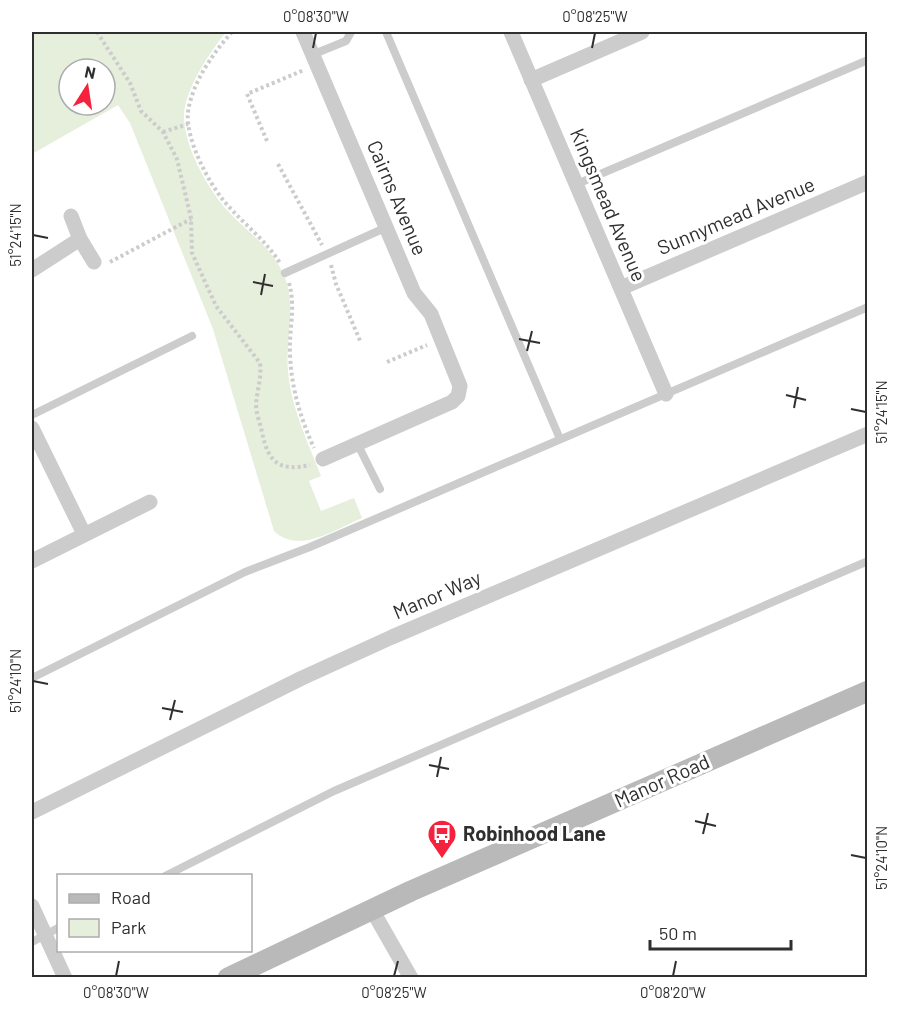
<svg xmlns="http://www.w3.org/2000/svg" width="899" height="1009" viewBox="0 0 899 1009" font-family="Barlow,sans-serif">
	<style>
		.green { fill: #e6eedc; fill-rule: evenodd }
		.lines { fill: none; stroke-linecap: round; stroke-linejoin: round }
		.path { stroke: #ccc; stroke-width: 4; stroke-dasharray: 3 3; stroke-linecap: butt }
		.lane { stroke: #ccc; stroke-width: 8 }
		.street { stroke: #ccc; stroke-width: 15 }
		.secondary { stroke: #b9b9b9; stroke-width: 21 }
		.ticks { fill: none; stroke: #2f2f2f; stroke-width: 2 }
		.labels { text-anchor: middle; stroke-width: 6; stroke-linejoin: round; paint-order: stroke }
		.street-label { font-size: 20px; fill: #2f2f2f; stroke: #fff }
		.poi-label { font-size: 20px; font-weight: bold; fill: #2f2f2f; stroke: #fff; text-anchor: start }
		.neatline { fill: none; stroke: #2f2f2f; stroke-width: 2 }
		.ticks-label { font-size: 15px; text-anchor: middle; fill: #2f2f2f }
	</style>
	<rect width="100%" height="100%" fill="#fff"/>
	<path class="green" d="M 32,32 L 226,32 C 210,52 184,90 184,117 C 185,148 206,185 225,208 C 247,233 275,248 286,281 C 296,311 285,341 288,371 C 291,408 308,442 321,476 L 309,481 L 321,511 L 354,498 L 362,518 C 336,529 299,555 274,531 L 213,329 L 130,123 L 118,105 L 32,154 ZM 69,69 L 105,69 L 105,105 L 69,105 Z"/>
	<g class="lines">
		<g class="path">
			<path d="M 97,32 L 130,83 L 141,111 L 163,132 L 177,159 L 191,218 L 192,253 L 216,306 L 260,363 C 262,377 257,390 256,404 C 256,413 260,423 262,432 C 268,462 279,472 310,465"/>
			<path d="M 232,32 C 213,53 192,83 188,112 C 185,138 208,182 224,201 C 242,223 265,239 280,263"/>
			<path d="M 163,132 L 188,124"/>
			<path d="M 267,141 L 247,94 L 304,70"/>
			<path d="M 278,164 L 322,245"/>
			<path d="M 110,262 L 191,219"/>
			<path d="M 331,265 L 336,284 L 361,343"/>
			<path d="M 289,283 C 296,308 289,328 290,353 C 291,387 300,417 314,448"/>
			<path d="M 387,362 L 427,345"/>
		</g>
		<g class="lane">
			<path d="M 386,32 L 560,439"/>
			<path d="M 314,54 L 346,41 L 351,32"/>
			<path d="M 577,184 L 868,60"/>
			<path d="M 285,273 L 387,227"/>
			<path d="M 32,415 L 192,336"/>
			<path d="M 357,443 L 380,489"/>
			<path d="M 32,678 L 245,572 L 310,547 L 868,307"/>
			<path d="M 165,876 L 334,791 L 868,561"/>
			<path d="M 32,942 L 58,928"/>
		</g>
		<g class="street">
			<path d="M 303,32 L 414,293 L 431,314 L 460,386 L 458,396 L 452,402 L 323,459"/>
			<path d="M 511,32 L 666,394"/>
			<path d="M 531,80 L 642,32"/>
			<path d="M 71,216 L 80,239 L 94,262"/>
			<path d="M 32,270 L 80,239"/>
			<path d="M 621,288 L 868,182"/>
			<path d="M 32,428 L 84,534"/>
			<path d="M 32,561 L 150,502"/>
			<path d="M 32,812 L 302,678 L 392,637 L 868,434"/>
			<path d="M 32,906 L 65,978"/>
			<path d="M 371,908 L 411,978"/>
		</g>
		<path class="secondary" d="M 228,978 L 411,891 L 868,691"/>
	</g>
	<path class="ticks" d="M 313,48 L 316,33M 592,48 L 595,33M 33,235 L 48,238M 253,282 L 273,286M 261,295 L 265,274M 519,339 L 540,343M 527,351 L 532,331M 786,395 L 806,400M 794,408 L 798,387M 851,409 L 866,412M 33,681 L 48,684M 162,708 L 183,712M 170,720 L 175,700M 429,765 L 449,769M 437,777 L 441,757M 695,821 L 716,826M 703,834 L 708,813M 851,855 L 866,858M 116,976 L 119,961M 394,976 L 398,961M 673,976 L 676,961"/>
	<defs>
		<g id="bus-pin" transform="scale(1.5)"><path d="M0 17L-7.5 6A9.5 9.5 0 1 1 7.5 6Z" fill="#f5223d" stroke="#fff"/><path d="M-5-6H5V4H4V6H2V4H-2V6H-4V4H-5ZM-3.5-4V0h7V-4ZM-3.5 1.2v1.5H-2V1.2ZM2 1.2v1.5H3.5V1.2Z" fill="#fff"/></g>
	</defs>
	<g fill-rule="evenodd">
		<use href="#bus-pin" x="442" y="834"/>
	</g>
	<g class="labels">
		<g class="street-label">
			<text transform="translate(397 198) rotate(67)" y="7">Cairns Avenue</text>
			<text transform="translate(608 205) rotate(67)" y="7">Kingsmead Avenue</text>
			<text transform="translate(736 216) rotate(-23)" y="7">Sunnymead Avenue</text>
			<text transform="translate(437 595) rotate(-23)" y="7">Manor Way</text>
			<text transform="translate(662 781) rotate(-24)" y="7">Manor Road</text>
		</g>
		<g class="poi-label">
			<text x="463" y="841">Robinhood Lane</text>
		</g>
	</g>
	<rect width="899" height="1009" fill="none" stroke="#ffffff" stroke-width="66"/>
	<rect x="57" y="874" width="195" height="78" fill="#ffffff" stroke="#acacac" stroke-width="1.5"/>
	<rect x="69" y="894" width="30" height="9" fill="#b9b9b9" stroke="#acacac" stroke-width="1.5"/>
	<text x="111" y="904" font-size="18" fill="#2f2f2f">Road</text>
	<rect x="69" y="919" width="30" height="18" fill="#e6eedc" stroke="#acacac" stroke-width="1.5"/>
	<text x="111" y="934" font-size="18" fill="#2f2f2f">Park</text>
	<g transform="translate(87 87) rotate(12)"><circle r="28" fill="#ffffff" stroke="#acacac" stroke-width="1.5"/>
	<path d="M0-4.5L10 22L0 15L-10 22Z" fill="#f5223d"/>
	<text y="-9" font-size="16" font-weight="bold" text-anchor="middle" fill="#2f2f2f">N</text>
	</g>
	<path d="M650 940v9h141v-9" fill="none" stroke="#2f2f2f" stroke-width="3"/>
	<text x="659" y="940" font-size="18" fill="#2f2f2f" stroke="#ffffff" stroke-width="4.5" paint-order="stroke">50 m</text>
	<rect x="33" y="33" width="833" height="943" class="neatline"/>
	<g class="ticks-label">
		<text x="316" y="22">0°08'30"W</text>
		<text x="595" y="22">0°08'25"W</text>
		<text transform="translate(16 235) rotate(-90)" y="5">51°24'15"N</text>
		<text transform="translate(882 412) rotate(-90)" y="5">51°24'15"N</text>
		<text transform="translate(16 681) rotate(-90)" y="5">51°24'10"N</text>
		<text transform="translate(882 858) rotate(-90)" y="5">51°24'10"N</text>
		<text x="116" y="998">0°08'30"W</text>
		<text x="394" y="998">0°08'25"W</text>
		<text x="673" y="998">0°08'20"W</text>
	</g>
</svg>
